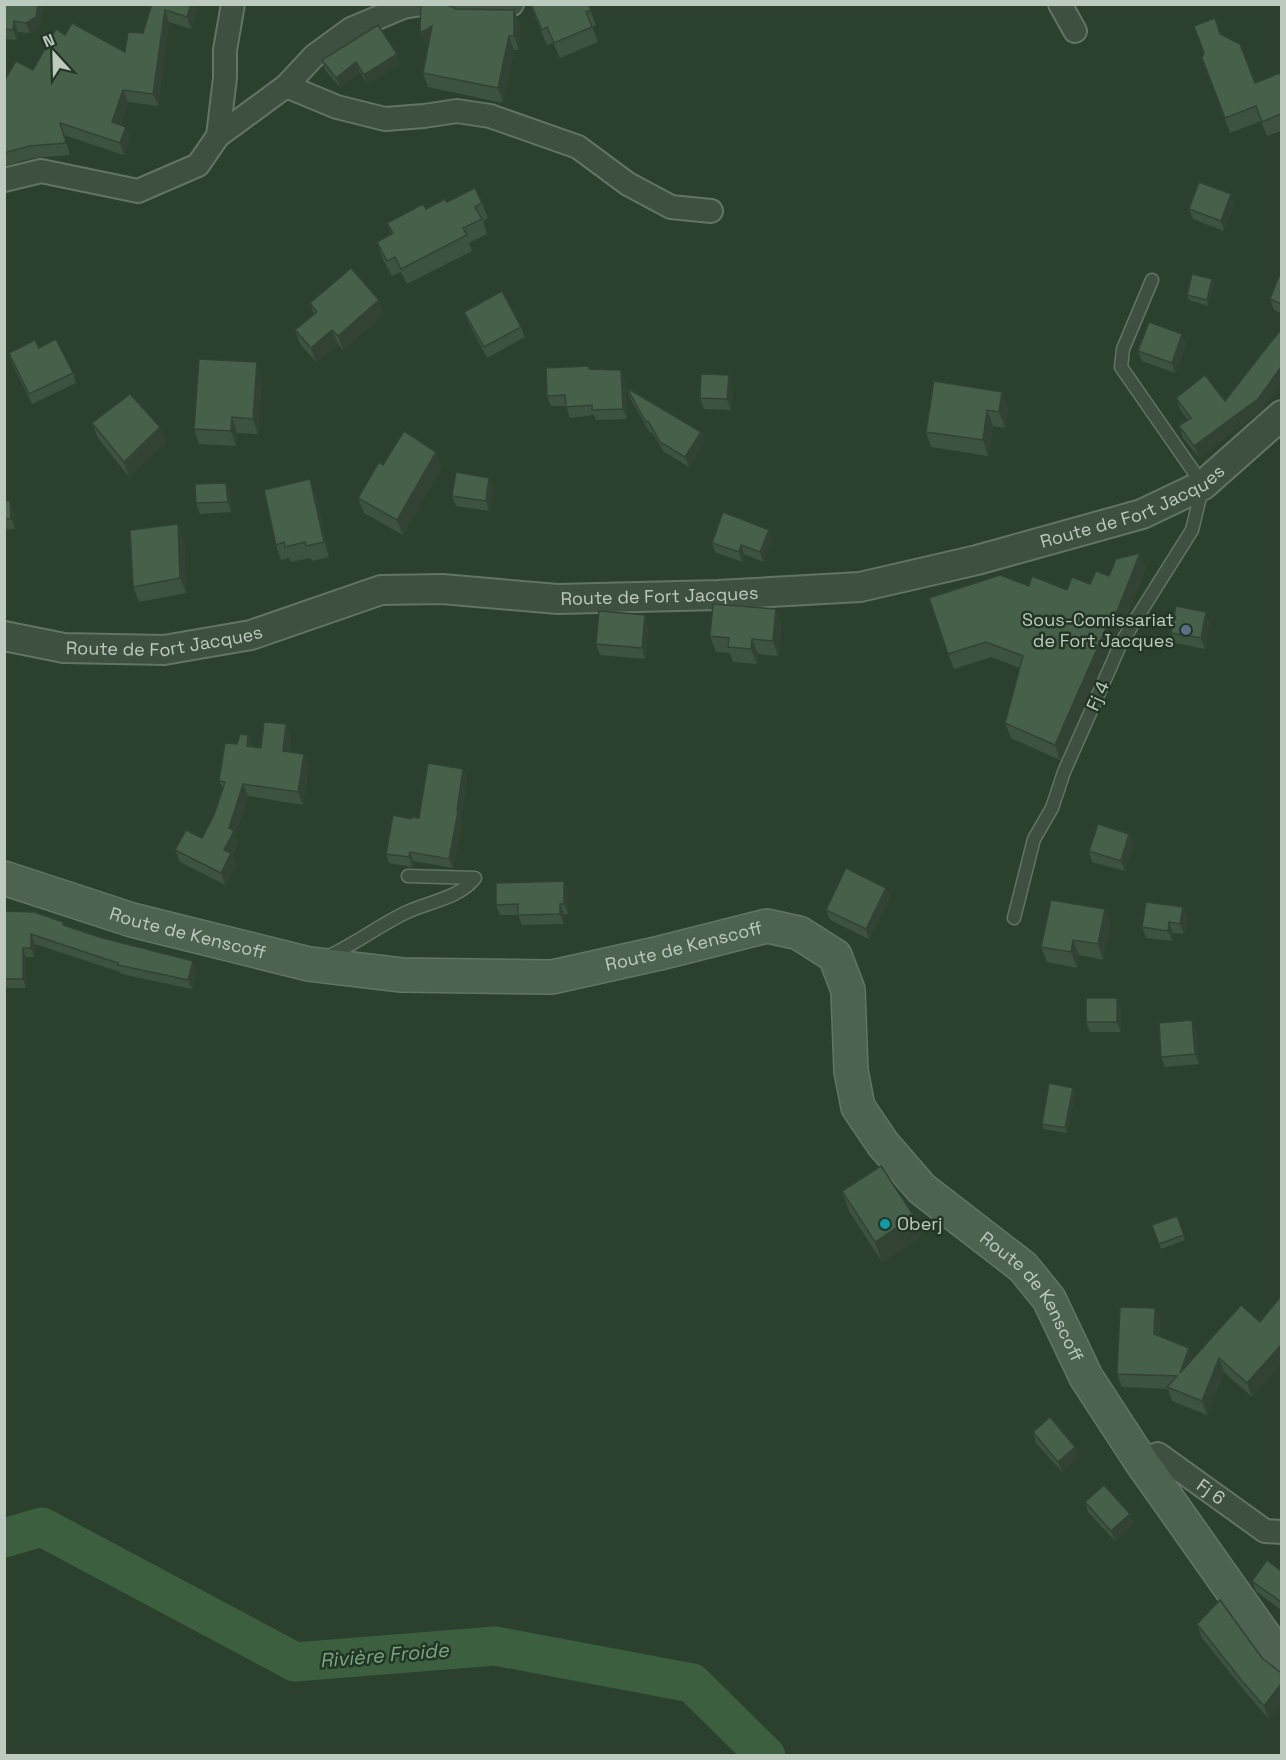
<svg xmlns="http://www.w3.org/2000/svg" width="1286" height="1760" viewBox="0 0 1286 1760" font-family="'Space Grotesk',sans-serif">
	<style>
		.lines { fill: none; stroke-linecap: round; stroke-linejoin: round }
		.river { stroke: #3b5f3f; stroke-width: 39 }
		.service-casing { stroke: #637465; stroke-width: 15 }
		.minor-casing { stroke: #637465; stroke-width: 26 }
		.tertiary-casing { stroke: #637465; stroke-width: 32 }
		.secondary-casing { stroke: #637465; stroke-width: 36 }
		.service { stroke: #3e5141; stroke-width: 12 }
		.minor { stroke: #3e5141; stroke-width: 22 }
		.tertiary { stroke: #3e5141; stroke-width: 28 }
		.secondary { stroke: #4d6350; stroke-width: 33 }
		.wall { fill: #3d5340 }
		.shaded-wall { fill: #324334 }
		.building { fill: #47604a; stroke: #324334; stroke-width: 1.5 }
		.service-dot { fill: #5c6f8a; stroke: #233625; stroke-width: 2 }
		.culture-dot { fill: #0f9aa8; stroke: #233625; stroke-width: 2 }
		.labels { text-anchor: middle; stroke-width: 5; stroke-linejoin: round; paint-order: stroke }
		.street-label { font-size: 18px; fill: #bccbbe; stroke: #233625 }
		.poi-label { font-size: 18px; fill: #bccbbe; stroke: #233625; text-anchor: end }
		.water-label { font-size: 20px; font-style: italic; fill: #79a57e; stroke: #233625 }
	</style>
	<rect width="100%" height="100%" fill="#2b412d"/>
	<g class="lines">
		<path class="river" d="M 4,1538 L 42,1527 L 295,1662 L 495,1646 L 692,1683 L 766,1756"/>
		<g class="service-casing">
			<g id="service">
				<path d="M 1014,918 L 1034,839 L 1052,808 L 1064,772 L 1121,643 L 1192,530 L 1203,485 L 1121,367 L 1123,349 L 1152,280"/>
				<path d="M 327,957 C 354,945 378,926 405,913 C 428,902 460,898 475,878 L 408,876"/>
			</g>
		</g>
		<g class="minor-casing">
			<g id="minor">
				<path d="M 440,4 L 467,10 L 512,4"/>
				<path d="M 1060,4 L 1075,31"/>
				<path d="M 286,86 L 337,107 L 385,119 L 424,116 L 457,111 L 490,116 L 578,147 L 628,184 L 671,207 L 711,211"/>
				<path d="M 218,136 L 286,86 L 314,56 L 351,29 L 403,7 L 422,4"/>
				<path d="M 4,180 L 41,171 L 138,191 L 198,165 L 218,136 L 225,78 L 225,50 L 233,4"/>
				<path id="s1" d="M 1140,1460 L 1158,1454 L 1265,1531 L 1282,1532"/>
			</g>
		</g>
		<g class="tertiary-casing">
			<g id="tertiary">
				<path id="s2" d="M 4,636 L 64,648 L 164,650 L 251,635 L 381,590 L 442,589 L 558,599 L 718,595 L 860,587 L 977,560 L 1142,514 L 1203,485 L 1282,415"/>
			</g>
		</g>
		<g class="secondary-casing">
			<g id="secondary">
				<path id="s3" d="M 4,878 L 132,920 L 309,964 L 402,975 L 552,977 L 660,953 L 767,926 L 799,933 L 835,956 L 848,990 L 851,1071 L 858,1107 L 883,1144 L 922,1189 L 1023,1267 L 1049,1299 L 1086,1377 L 1140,1460 L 1282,1661"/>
			</g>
		</g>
		<use href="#service" class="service"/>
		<use href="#minor" class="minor"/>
		<use href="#tertiary" class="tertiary"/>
		<use href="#secondary" class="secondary"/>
	</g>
	<g class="wall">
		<path d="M 4,4 L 44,4 L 40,27 L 30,33 L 18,32 L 17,40 L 4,39 Z"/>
		<path d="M 152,4 L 199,4 L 191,29 L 169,22 L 158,106 L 128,102 L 120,125 L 126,127 L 130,138 L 124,155 L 64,135 L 70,155 L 33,158 L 4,166 L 4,81 L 33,70 L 65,35 L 125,52 L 143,33 Z"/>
		<path d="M 530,4 L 588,4 L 596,25 L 592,27 L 598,42 L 560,58 L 553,43 L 547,45 Z"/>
		<path d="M 455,9 L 520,25 L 519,50 L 514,50 L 503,103 L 428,87 L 423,73 L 428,47 L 426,48 Z"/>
		<path d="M 1220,34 L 1255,83 L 1281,77 L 1281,131 L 1267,136 L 1261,121 L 1230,133 L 1202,58 Z"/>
		<path d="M 397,54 L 400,64 L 367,84 L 360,72 L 340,87 L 325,70 L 322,60 Z"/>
		<path d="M 1231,194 L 1234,204 L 1224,231 L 1193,219 L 1189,209 Z"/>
		<path d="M 447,202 L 482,203 L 488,218 L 483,221 L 487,234 L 469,243 L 472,251 L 407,284 L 401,272 L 392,276 L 382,257 L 377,242 L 391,234 L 387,223 Z"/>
		<path d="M 1281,277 L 1281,313 L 1274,310 L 1270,299 Z"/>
		<path d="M 1212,279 L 1214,284 L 1208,306 L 1189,300 L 1187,295 Z"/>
		<path d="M 310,303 L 384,314 L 343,350 L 338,344 L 316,362 L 300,344 L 295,330 L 314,314 Z"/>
		<path d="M 464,312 L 521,327 L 525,337 L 487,358 L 468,322 Z"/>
		<path d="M 1186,344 L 1175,373 L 1142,361 L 1138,351 Z"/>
		<path d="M 39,348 L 73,373 L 76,383 L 32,404 L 12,363 L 9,353 Z"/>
		<path d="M 589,366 L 590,369 L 625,380 L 627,419 L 596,420 L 594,415 L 570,418 L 566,406 L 551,406 L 547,396 Z"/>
		<path d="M 262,378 L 258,434 L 237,433 L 236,446 L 199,444 L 194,429 Z"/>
		<path d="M 934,381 L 1008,407 L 1005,428 L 993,426 L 988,456 L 931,447 L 926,432 Z"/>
		<path d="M 732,386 L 731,410 L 704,409 L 700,398 Z"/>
		<path d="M 627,388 L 701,432 L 704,442 L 689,467 L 664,452 L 652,432 L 650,433 L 630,398 Z"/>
		<path d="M 1176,398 L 1225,401 L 1262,410 L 1199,457 L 1183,438 L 1179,426 L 1188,420 L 1180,409 Z"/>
		<path d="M 92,423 L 166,442 L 129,477 L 98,438 Z"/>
		<path d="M 436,452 L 442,467 L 403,535 L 364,513 L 358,498 L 383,465 Z"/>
		<path d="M 226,483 L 230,493 L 231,512 L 200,514 L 196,503 Z"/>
		<path d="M 493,488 L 489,511 L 456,506 L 452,496 Z"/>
		<path d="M 316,495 L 329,557 L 312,561 L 310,558 L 291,562 L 289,558 L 281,560 L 276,545 Z"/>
		<path d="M 4,500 L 14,511 L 15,529 L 4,529 Z"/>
		<path d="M 769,530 L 772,539 L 763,562 L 744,554 L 742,562 L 715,552 L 712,543 Z"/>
		<path d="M 184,540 L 186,593 L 139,602 L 133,587 Z"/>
		<path d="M 1146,568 L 1123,624 L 1113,640 L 1060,760 L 1011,738 L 1005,723 L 1020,668 L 991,657 L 954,669 L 948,654 L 1029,586 L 1067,590 L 1090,584 L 1109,576 Z"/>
		<path d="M 645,615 L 648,625 L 645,659 L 600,655 L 596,644 Z"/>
		<path d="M 1209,622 L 1205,649 L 1175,643 L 1171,633 Z"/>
		<path d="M 781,624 L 778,656 L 758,654 L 757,664 L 733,662 L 730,653 L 716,652 L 710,636 Z"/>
		<path d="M 286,724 L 291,737 L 289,752 L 309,766 L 303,805 L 248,796 L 235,835 L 238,843 L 232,855 L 236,866 L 225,885 L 180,862 L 175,850 L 202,838 L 214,815 L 223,789 L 219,781 L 237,744 L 248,735 L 252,746 L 261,748 Z"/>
		<path d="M 463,769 L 467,778 L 461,817 L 462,821 L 453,868 L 413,861 L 412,867 L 389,863 L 386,854 Z"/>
		<path d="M 1129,834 L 1133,844 L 1125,871 L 1092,862 L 1089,851 Z"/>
		<path d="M 564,881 L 568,892 L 568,914 L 564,914 L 564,924 L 522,925 L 518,915 L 500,915 L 496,905 Z"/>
		<path d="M 886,888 L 890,898 L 869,939 L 830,920 L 826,910 Z"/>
		<path d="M 1183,907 L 1187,918 L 1184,934 L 1173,933 L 1172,941 L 1146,938 L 1142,927 Z"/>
		<path d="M 1105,909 L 1110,925 L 1103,960 L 1079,955 L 1077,968 L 1047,962 L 1041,947 Z"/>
		<path d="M 4,911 L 63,922 L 65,926 L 196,970 L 192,989 L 121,974 L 120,972 L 35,944 L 34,957 L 26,957 L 26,988 L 4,988 Z"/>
		<path d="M 1121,1008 L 1121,1032 L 1090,1032 L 1086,1022 Z"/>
		<path d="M 1196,1030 L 1199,1064 L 1165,1067 L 1161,1057 Z"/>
		<path d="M 1073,1088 L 1075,1093 L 1067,1133 L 1044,1129 L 1042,1124 Z"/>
		<path d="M 842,1191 L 914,1216 L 921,1237 L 882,1262 L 849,1211 Z"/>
		<path d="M 1177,1216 L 1185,1240 L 1161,1249 L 1152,1225 Z"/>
		<path d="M 1281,1296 L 1281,1364 L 1252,1397 L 1224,1372 L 1207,1415 L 1172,1401 L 1168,1389 L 1122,1387 L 1117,1374 L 1155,1308 L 1160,1322 L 1159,1336 L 1193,1359 L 1260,1322 Z"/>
		<path d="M 1033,1432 L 1079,1457 L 1062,1472 L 1036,1443 Z"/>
		<path d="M 1085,1502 L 1134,1524 L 1115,1541 L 1088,1512 Z"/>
		<path d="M 1281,1571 L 1281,1610 L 1256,1591 L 1252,1581 Z"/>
		<path d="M 1197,1624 L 1262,1658 L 1269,1719 L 1247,1694 L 1202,1638 Z"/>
	</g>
	<g class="shaded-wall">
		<path d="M 38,4 L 44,4 L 40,27 L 30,33 L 26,23 Z"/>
		<path d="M 191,4 L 199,4 L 191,29 L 187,17 Z"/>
		<path d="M 165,10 L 169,22 L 158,106 L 153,94 Z"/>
		<path d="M 514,10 L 520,25 L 519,50 L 514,36 Z"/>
		<path d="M 14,21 L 18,32 L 17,40 L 13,30 Z"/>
		<path d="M 432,26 L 437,41 L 426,48 L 420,33 Z"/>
		<path d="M 509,36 L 514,50 L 503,103 L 498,88 Z"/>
		<path d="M 397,54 L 400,64 L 367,84 L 364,75 Z"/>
		<path d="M 356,62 L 360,72 L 340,87 L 336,78 Z"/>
		<path d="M 123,90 L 128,102 L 116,134 L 112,122 Z"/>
		<path d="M 126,127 L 130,138 L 124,155 L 120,143 Z"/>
		<path d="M 1231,194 L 1234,204 L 1224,231 L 1221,221 Z"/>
		<path d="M 1212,279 L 1214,284 L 1208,306 L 1207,300 Z"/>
		<path d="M 379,300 L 384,314 L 343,350 L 338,336 Z"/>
		<path d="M 332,330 L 338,344 L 316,362 L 311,348 Z"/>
		<path d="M 1182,334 L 1186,344 L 1175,373 L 1172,363 Z"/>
		<path d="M 257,362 L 262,378 L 258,434 L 253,419 Z"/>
		<path d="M 1281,367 L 1281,384 L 1262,410 L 1199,457 L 1194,446 Z"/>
		<path d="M 621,370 L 625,380 L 627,419 L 623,409 Z"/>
		<path d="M 729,375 L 732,386 L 731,410 L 727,399 Z"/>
		<path d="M 1002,392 L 1008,407 L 1005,428 L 999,412 Z"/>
		<path d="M 987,410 L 993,426 L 988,456 L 983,440 Z"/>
		<path d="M 232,417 L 237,433 L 236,446 L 231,431 Z"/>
		<path d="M 160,427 L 166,442 L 129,477 L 124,462 Z"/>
		<path d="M 701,432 L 704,442 L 689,467 L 685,457 Z"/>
		<path d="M 436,452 L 442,467 L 403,535 L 397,520 Z"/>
		<path d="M 489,478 L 493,488 L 489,511 L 486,501 Z"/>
		<path d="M 310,479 L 316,495 L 329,557 L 324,542 Z"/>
		<path d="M 226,483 L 230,493 L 231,512 L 228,502 Z"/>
		<path d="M 10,501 L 14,511 L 15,529 L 11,519 Z"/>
		<path d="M 178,524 L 184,540 L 186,593 L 180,578 Z"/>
		<path d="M 769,530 L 772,539 L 763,562 L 760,552 Z"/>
		<path d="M 741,545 L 744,554 L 742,562 L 739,552 Z"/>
		<path d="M 1140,553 L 1146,568 L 1123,624 L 1113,640 L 1060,760 L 1055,745 Z"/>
		<path d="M 776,609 L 781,624 L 778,656 L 773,641 Z"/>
		<path d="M 1206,612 L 1209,622 L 1205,649 L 1201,638 Z"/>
		<path d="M 645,615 L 648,625 L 645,659 L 642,648 Z"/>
		<path d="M 752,639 L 758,654 L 757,664 L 751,649 Z"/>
		<path d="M 286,724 L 291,737 L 287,763 L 283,751 Z"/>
		<path d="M 248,735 L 252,748 L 247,746 Z"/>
		<path d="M 304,754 L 309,766 L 303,805 L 298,792 Z"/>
		<path d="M 463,769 L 467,778 L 461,817 L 462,821 L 453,868 L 449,859 Z"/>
		<path d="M 243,784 L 248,796 L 235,835 L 238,843 L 232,855 L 236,866 L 225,885 L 221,873 L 224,850 L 229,828 Z"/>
		<path d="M 1129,834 L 1133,844 L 1125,871 L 1121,861 Z"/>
		<path d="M 410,852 L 413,861 L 412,867 L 409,857 Z"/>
		<path d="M 564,881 L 568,892 L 568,914 L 564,904 Z"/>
		<path d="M 886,888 L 890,898 L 869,939 L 866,929 Z"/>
		<path d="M 560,904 L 564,914 L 564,924 L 560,914 Z"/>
		<path d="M 1183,907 L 1187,918 L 1184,934 L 1180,924 Z"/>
		<path d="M 1105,909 L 1110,925 L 1103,960 L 1098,944 Z"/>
		<path d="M 1169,922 L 1173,933 L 1172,941 L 1168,931 Z"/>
		<path d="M 31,934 L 35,944 L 34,957 L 31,948 Z"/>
		<path d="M 1073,940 L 1079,955 L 1077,968 L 1071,952 Z"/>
		<path d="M 23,948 L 26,957 L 26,988 L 23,979 Z"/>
		<path d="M 193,961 L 196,970 L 192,989 L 188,980 Z"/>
		<path d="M 1117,998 L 1121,1008 L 1121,1032 L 1117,1022 Z"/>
		<path d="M 1192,1020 L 1196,1030 L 1199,1064 L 1195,1054 Z"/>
		<path d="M 1073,1088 L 1075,1093 L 1067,1133 L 1065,1128 Z"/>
		<path d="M 914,1216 L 921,1237 L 882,1262 L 875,1242 Z"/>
		<path d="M 1155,1308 L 1160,1322 L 1158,1348 L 1154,1334 Z"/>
		<path d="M 1281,1345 L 1281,1364 L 1252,1397 L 1247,1383 Z"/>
		<path d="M 1189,1348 L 1194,1362 L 1180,1373 Z"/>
		<path d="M 1219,1358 L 1224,1372 L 1207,1415 L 1202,1401 Z"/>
		<path d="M 1075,1447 L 1079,1457 L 1062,1472 L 1058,1462 Z"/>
		<path d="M 1130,1514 L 1134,1524 L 1115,1541 L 1111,1531 Z"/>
		<path d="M 1281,1684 L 1281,1704 L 1269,1719 L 1264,1706 Z"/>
	</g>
	<g class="building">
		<path d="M 4,4 L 38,4 L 36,17 L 26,23 L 14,21 L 13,30 L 4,29 Z"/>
		<path d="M 152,4 L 191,4 L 187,17 L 165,10 L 153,94 L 123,90 L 112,122 L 126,127 L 120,143 L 60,123 L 66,143 L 29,146 L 4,153 L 4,81 L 16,61 L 33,70 L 56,29 L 65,35 L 72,23 L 125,52 L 128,32 L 143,33 Z"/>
		<path d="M 421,4 L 444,4 L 455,8 L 455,9 L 514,10 L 514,36 L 509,36 L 498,88 L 423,73 L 432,26 L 420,33 Z"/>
		<path d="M 531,4 L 588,4 L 591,10 L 586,12 L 592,27 L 554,43 L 547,27 L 542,30 Z"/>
		<path d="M 1215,18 L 1220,34 L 1240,44 L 1255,83 L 1280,73 L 1281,77 L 1281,114 L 1262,122 L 1256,106 L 1225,118 L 1202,58 L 1204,53 L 1194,26 Z"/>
		<path d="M 378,25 L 397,54 L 364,75 L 356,62 L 336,78 L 322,60 Z"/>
		<path d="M 1199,182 L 1231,194 L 1221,221 L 1189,209 Z"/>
		<path d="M 475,188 L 482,203 L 475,207 L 482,219 L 463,228 L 467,235 L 401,269 L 395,257 L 387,261 L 377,242 L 393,233 L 387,223 L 423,204 L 426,209 L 445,199 L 447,202 Z"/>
		<path d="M 351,268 L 379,300 L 338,336 L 332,330 L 311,348 L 295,330 L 317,312 L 310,303 Z"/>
		<path d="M 1192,274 L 1212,279 L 1207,300 L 1187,295 Z"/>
		<path d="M 1279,276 L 1281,277 L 1281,304 L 1270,299 Z"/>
		<path d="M 502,291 L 521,327 L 484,347 L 464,312 Z"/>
		<path d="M 1149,322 L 1182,334 L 1172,363 L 1138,351 Z"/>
		<path d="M 1281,330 L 1281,367 L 1258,399 L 1194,446 L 1179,426 L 1191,418 L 1176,398 L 1205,375 L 1225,401 L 1270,343 Z"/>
		<path d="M 56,339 L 73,373 L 29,394 L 9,353 L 35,340 L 39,348 Z"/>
		<path d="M 199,359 L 257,362 L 253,419 L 232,417 L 231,431 L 194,429 Z"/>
		<path d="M 589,366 L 589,369 L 621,370 L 623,409 L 592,410 L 592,405 L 566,407 L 565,395 L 547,396 L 546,368 Z"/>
		<path d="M 701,374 L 729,375 L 727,399 L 700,398 Z"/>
		<path d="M 934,381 L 1002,392 L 999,412 L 987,410 L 983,440 L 926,432 Z"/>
		<path d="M 627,388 L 701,432 L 685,457 L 660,442 L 648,421 L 646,422 Z"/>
		<path d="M 130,394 L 160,427 L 124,462 L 92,423 Z"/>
		<path d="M 404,431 L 436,452 L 397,520 L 358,498 L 379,462 L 383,465 Z"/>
		<path d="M 456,472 L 489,478 L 486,501 L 452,496 Z"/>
		<path d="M 310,479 L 324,542 L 306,546 L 305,542 L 285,547 L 284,542 L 276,545 L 264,490 Z"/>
		<path d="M 226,483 L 228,502 L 196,503 L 195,484 Z"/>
		<path d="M 4,500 L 10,501 L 11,519 L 4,519 Z"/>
		<path d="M 723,512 L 769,530 L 760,552 L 741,545 L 739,552 L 712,543 Z"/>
		<path d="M 178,524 L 180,578 L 133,587 L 130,530 Z"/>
		<path d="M 1140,553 L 1118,609 L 1108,624 L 1055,745 L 1005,723 L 1023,656 L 986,642 L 948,654 L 929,598 L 1000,575 L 1029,586 L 1032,576 L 1067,590 L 1072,577 L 1090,584 L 1096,571 L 1109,576 L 1116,559 Z"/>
		<path d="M 713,604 L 776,609 L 773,641 L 752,639 L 751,649 L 728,647 L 729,638 L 710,636 Z"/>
		<path d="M 1176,606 L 1206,612 L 1201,638 L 1171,633 Z"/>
		<path d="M 599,611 L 645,615 L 642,648 L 596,644 Z"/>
		<path d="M 264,722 L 286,724 L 283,751 L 304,754 L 298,792 L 243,784 L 229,828 L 234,831 L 224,850 L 231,853 L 221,873 L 175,850 L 186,830 L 202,838 L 214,815 L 225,782 L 219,781 L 225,743 L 237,744 L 240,734 L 248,735 L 247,746 L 261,748 Z"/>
		<path d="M 428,763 L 463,769 L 457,811 L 458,812 L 449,859 L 410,852 L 409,857 L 386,854 L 393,815 L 411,819 L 412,817 L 419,818 Z"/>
		<path d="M 1098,824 L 1129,834 L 1121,861 L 1089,851 Z"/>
		<path d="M 846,868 L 886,888 L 866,929 L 826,910 Z"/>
		<path d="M 564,881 L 564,904 L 560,904 L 560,914 L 518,915 L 518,904 L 496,905 L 496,883 Z"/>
		<path d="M 1051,900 L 1105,909 L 1098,944 L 1073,940 L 1071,952 L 1041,947 Z"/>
		<path d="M 1146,902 L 1183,907 L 1180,924 L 1169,922 L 1168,931 L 1142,927 Z"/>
		<path d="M 4,911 L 34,912 L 63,922 L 63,925 L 99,937 L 193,961 L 188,980 L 118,965 L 118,963 L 31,934 L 31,948 L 23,948 L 23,979 L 4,979 Z"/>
		<rect x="1086" y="998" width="31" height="24"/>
		<path d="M 1192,1020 L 1195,1054 L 1161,1057 L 1159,1023 Z"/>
		<path d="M 1049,1083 L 1073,1088 L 1065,1128 L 1042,1124 Z"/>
		<path d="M 881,1166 L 914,1216 L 875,1242 L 842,1191 Z"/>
		<path d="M 1177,1216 L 1184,1235 L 1159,1244 L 1152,1225 Z"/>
		<path d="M 1281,1296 L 1281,1345 L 1247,1383 L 1219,1358 L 1202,1401 L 1167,1387 L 1177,1376 L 1117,1374 L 1120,1307 L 1155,1308 L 1154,1334 L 1189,1348 L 1180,1373 L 1241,1305 L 1260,1322 Z"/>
		<path d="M 1050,1417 L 1075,1447 L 1058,1462 L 1033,1432 Z"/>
		<path d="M 1104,1485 L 1130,1514 L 1111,1531 L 1085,1502 Z"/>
		<path d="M 1267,1560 L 1281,1571 L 1281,1602 L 1252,1581 Z"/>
		<path d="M 1220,1600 L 1262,1658 L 1281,1673 L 1281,1684 L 1264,1706 L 1242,1681 L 1197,1624 Z"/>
	</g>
	<circle class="service-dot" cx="1186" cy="630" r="6"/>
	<circle class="culture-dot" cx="885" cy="1224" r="6"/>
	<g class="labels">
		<g class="street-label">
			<text dy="6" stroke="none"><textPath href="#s2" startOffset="1152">Route de Fort Jacques</textPath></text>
			<text dy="6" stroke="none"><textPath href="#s2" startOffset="666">Route de Fort Jacques</textPath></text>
			<text dy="6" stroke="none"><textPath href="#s2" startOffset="162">Route de Fort Jacques</textPath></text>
			<text transform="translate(1098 696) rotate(-66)" y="6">Fj 4</text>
			<text dy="6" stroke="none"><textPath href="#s3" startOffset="192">Route de Kenscoff</textPath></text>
			<text dy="6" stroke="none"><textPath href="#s3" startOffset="696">Route de Kenscoff</textPath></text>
			<text dy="6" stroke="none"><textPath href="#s3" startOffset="1272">Route de Kenscoff</textPath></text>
			<text dy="6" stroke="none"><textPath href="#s1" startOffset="84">Fj 6</textPath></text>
		</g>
		<g class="poi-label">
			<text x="1174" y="626">Sous-Comissariat<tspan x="1174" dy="21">de Fort Jacques</tspan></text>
			<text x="897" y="1230" text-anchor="start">Oberj</text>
		</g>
		<g class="water-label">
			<text transform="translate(384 1655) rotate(-5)" y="7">Rivière Froide</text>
		</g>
	</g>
	<rect width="1286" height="1760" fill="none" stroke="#bccbbe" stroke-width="12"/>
	<g transform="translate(54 54) rotate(338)" stroke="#233625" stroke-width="4.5" paint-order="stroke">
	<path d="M0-4.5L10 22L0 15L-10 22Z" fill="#bccbbe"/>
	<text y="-9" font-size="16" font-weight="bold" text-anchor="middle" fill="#bccbbe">N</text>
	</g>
</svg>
